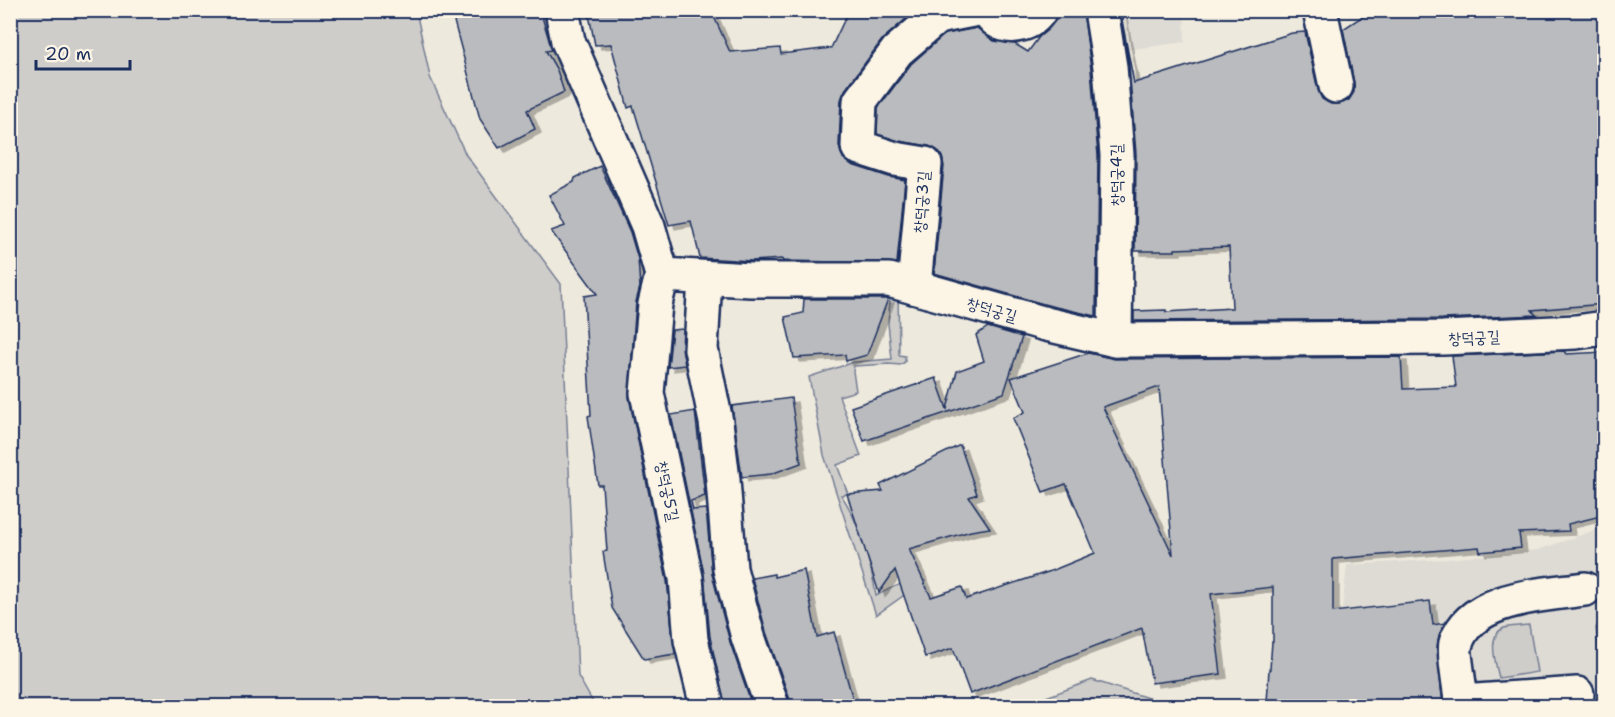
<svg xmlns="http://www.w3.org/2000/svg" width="1615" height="717" viewBox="0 0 1615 717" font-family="'Shantell Sans','Poor Story',sans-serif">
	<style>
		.built { fill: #dedbd4 }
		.green { fill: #cfcdca; stroke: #757e94; stroke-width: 1.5 }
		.building { fill: #babbbe; stroke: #1b2f5e; stroke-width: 1.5; fill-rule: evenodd; filter: url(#shadow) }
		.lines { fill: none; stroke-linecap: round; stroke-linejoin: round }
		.minor-casing { stroke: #1b2f5e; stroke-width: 38 }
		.minor { stroke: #fcf5e5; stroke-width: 33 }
		.labels { text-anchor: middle; stroke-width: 4.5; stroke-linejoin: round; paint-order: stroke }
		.street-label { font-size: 16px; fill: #1b2f5e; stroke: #fcf5e5 }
	</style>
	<defs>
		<filter id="shadow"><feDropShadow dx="6" dy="4" stdDeviation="0" flood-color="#0004"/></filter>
	</defs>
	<rect width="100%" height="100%" fill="#eee9dd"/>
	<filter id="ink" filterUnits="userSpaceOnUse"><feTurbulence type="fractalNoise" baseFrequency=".0167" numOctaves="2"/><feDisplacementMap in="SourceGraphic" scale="12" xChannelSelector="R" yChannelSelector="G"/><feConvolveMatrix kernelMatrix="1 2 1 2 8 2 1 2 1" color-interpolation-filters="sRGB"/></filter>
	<g filter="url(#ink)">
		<g class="built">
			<path d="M 1106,11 L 1184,11 L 1185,42 L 1112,52 Z"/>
			<path d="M 1604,527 L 1604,706 L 1340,706 L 1340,628 L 1347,565 L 1446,559 L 1538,550 Z"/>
		</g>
		<g class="green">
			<path d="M 10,11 L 416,11 L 430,77 L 466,155 L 561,284 L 578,676 L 595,706 L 11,706 Z"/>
			<path d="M 891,288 L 898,290 L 899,355 L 905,356 L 905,362 L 900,365 L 889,364 L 854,366 L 853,371 L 856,391 L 839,396 L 861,456 L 837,465 L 848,494 L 841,495 C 858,518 872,568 876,596 C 894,586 902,582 924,581 L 876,615 L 824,455 L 809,377 L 854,362 L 892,359 L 888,324 Z"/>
			<path d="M 1604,613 L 1604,705 L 1596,628 Z"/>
			<path d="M 1529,625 L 1537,672 L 1499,678 C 1496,664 1486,635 1504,628 C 1512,626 1521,626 1529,625 Z"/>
			<path d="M 1092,680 L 1173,706 L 1022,706 Z"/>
		</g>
		<g class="building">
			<path d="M 451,10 L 540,10 L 552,50 L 546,51 L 557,70 L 564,92 L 527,110 L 535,129 L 499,148 L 480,119 Z"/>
			<path d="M 588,10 L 711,10 L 730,52 L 780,48 L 781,54 L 831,48 L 849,10 L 916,10 L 882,40 L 845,90 L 841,100 L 839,146 L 843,158 L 852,165 L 889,177 L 905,180 L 897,263 L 783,261 L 782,259 L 752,261 L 700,258 L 691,221 L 669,225 L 633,106 L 628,108 L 611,44 L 595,45 Z"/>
			<path d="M 1058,10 L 1083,10 L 1091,69 L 1098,156 L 1096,316 L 1051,306 L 934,273 L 944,166 L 942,157 L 937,150 L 929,146 L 899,141 L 877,134 L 878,108 L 911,64 L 945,34 L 977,28 L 994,41 L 1015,44 L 1028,52 L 1039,37 L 1055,21 Z"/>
			<path d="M 1120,10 L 1134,83 L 1292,33 L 1305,32 L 1318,90 L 1322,99 L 1331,104 L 1339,104 L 1349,100 L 1354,92 L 1354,83 L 1343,29 L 1366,14 L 1393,13 L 1392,10 L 1605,10 L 1605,304 L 1532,310 L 1536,315 L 1443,319 L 1134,321 L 1134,311 L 1166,310 L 1166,312 L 1232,308 L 1229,247 L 1175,249 L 1175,251 L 1135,251 L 1136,154 L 1129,66 Z"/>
			<path d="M 600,166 L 630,232 L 638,259 L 640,287 L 636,302 L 629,397 L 667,581 L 675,654 L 644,659 L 612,608 L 603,552 L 607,551 L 602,485 L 598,485 L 588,416 L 591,415 L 584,296 L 597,294 L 551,231 L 565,226 L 549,195 L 574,182 L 575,178 Z"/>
			<path d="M 804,299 L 888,299 L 867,355 L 846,361 L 845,355 L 794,358 L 785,317 L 803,313 Z"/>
			<path d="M 988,327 L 1022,337 L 1004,393 L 864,441 L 851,407 L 936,378 L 947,409 L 957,371 L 984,361 L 976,335 Z"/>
			<path d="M 683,329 L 682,348 L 685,365 L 668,367 L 672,330 Z"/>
			<path d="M 1564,351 L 1566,354 L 1605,352 L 1605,515 L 1568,524 L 1569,531 L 1519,533 L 1521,548 L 1480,552 L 1479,547 L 1333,559 L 1333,612 L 1430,601 L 1433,625 L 1445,623 L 1439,635 L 1437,648 L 1443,706 L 1376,706 L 1375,702 L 1308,701 L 1308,704 L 1267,703 L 1269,669 L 1270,669 L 1272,642 L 1273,642 L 1273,587 L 1211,594 L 1221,674 L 1152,683 L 1142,628 L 970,694 L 953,648 L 925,657 L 895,570 L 879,593 L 847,494 L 883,491 L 880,485 L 960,445 L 977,494 L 969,497 L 990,528 L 971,531 L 909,549 L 931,597 L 962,587 L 966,599 L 1051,571 L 1095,553 L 1066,484 L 1043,492 L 1013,418 L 1025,412 L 1011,378 L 1088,353 L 1115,359 L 1401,357 L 1403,389 L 1456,387 L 1452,356 ZM 1159,387 L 1173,555 L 1103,407 Z"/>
			<path d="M 791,398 L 801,463 L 771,474 L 742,477 L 732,406 Z"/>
			<path d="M 695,411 L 705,496 L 691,501 L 693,510 L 706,509 L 712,574 L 730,642 L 752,706 L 725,706 L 710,637 L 704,574 L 671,415 Z"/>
			<path d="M 804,570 L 817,637 L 834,632 L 853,700 L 832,706 L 790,706 L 790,700 L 766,632 L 752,578 L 774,574 L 774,577 Z"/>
		</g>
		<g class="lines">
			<g class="minor-casing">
				<g id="minor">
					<path d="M 562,10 L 568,41 L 648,226 L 662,275 L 751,280 L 889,280 L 1046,324 L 1115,340 L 1443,338 L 1576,332 L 1604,328"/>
					<path d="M 987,10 C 990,14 994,19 997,21 C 1011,30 1032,24 1040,10"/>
					<path d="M 1101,10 L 1110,67 L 1117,155 L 1115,340"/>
					<path d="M 1320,10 L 1336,86"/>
					<path d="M 662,275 L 655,304 L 647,393 L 686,578 L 691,640 L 707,706"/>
					<path d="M 705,278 L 701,349 L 716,422 L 723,480 L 730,569 L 748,637 L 772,706"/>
					<path d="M 914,287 L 925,164 L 895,159 L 858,147 L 860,101 L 897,51 L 937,17 L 972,10"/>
					<path d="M 1462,702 L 1577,694"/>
					<path d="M 1462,706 C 1461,695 1453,651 1456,643 C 1471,596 1545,595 1585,589"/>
				</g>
			</g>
			<use href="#minor" class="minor"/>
		</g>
	</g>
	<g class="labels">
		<g class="street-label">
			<text transform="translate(1116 175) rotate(-91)" y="6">창덕궁4길</text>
			<text transform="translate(921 202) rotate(-86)" y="6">창덕궁3길</text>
			<text transform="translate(992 309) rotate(16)" y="6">창덕궁길</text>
			<text transform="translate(1474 337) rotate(-3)" y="6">창덕궁길</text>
			<text transform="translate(668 491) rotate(78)" y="6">창덕궁5길</text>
		</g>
	</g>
	<rect width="1615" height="717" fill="none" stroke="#fcf5e5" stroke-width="36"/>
	<rect x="18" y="18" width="1579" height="681" fill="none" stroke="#1b2f5e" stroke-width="2" filter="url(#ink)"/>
	<path d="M36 60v9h94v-9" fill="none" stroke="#1b2f5e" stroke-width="3"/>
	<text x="45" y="60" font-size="18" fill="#1b2f5e" stroke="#fcf5e5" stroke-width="4.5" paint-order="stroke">20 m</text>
</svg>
